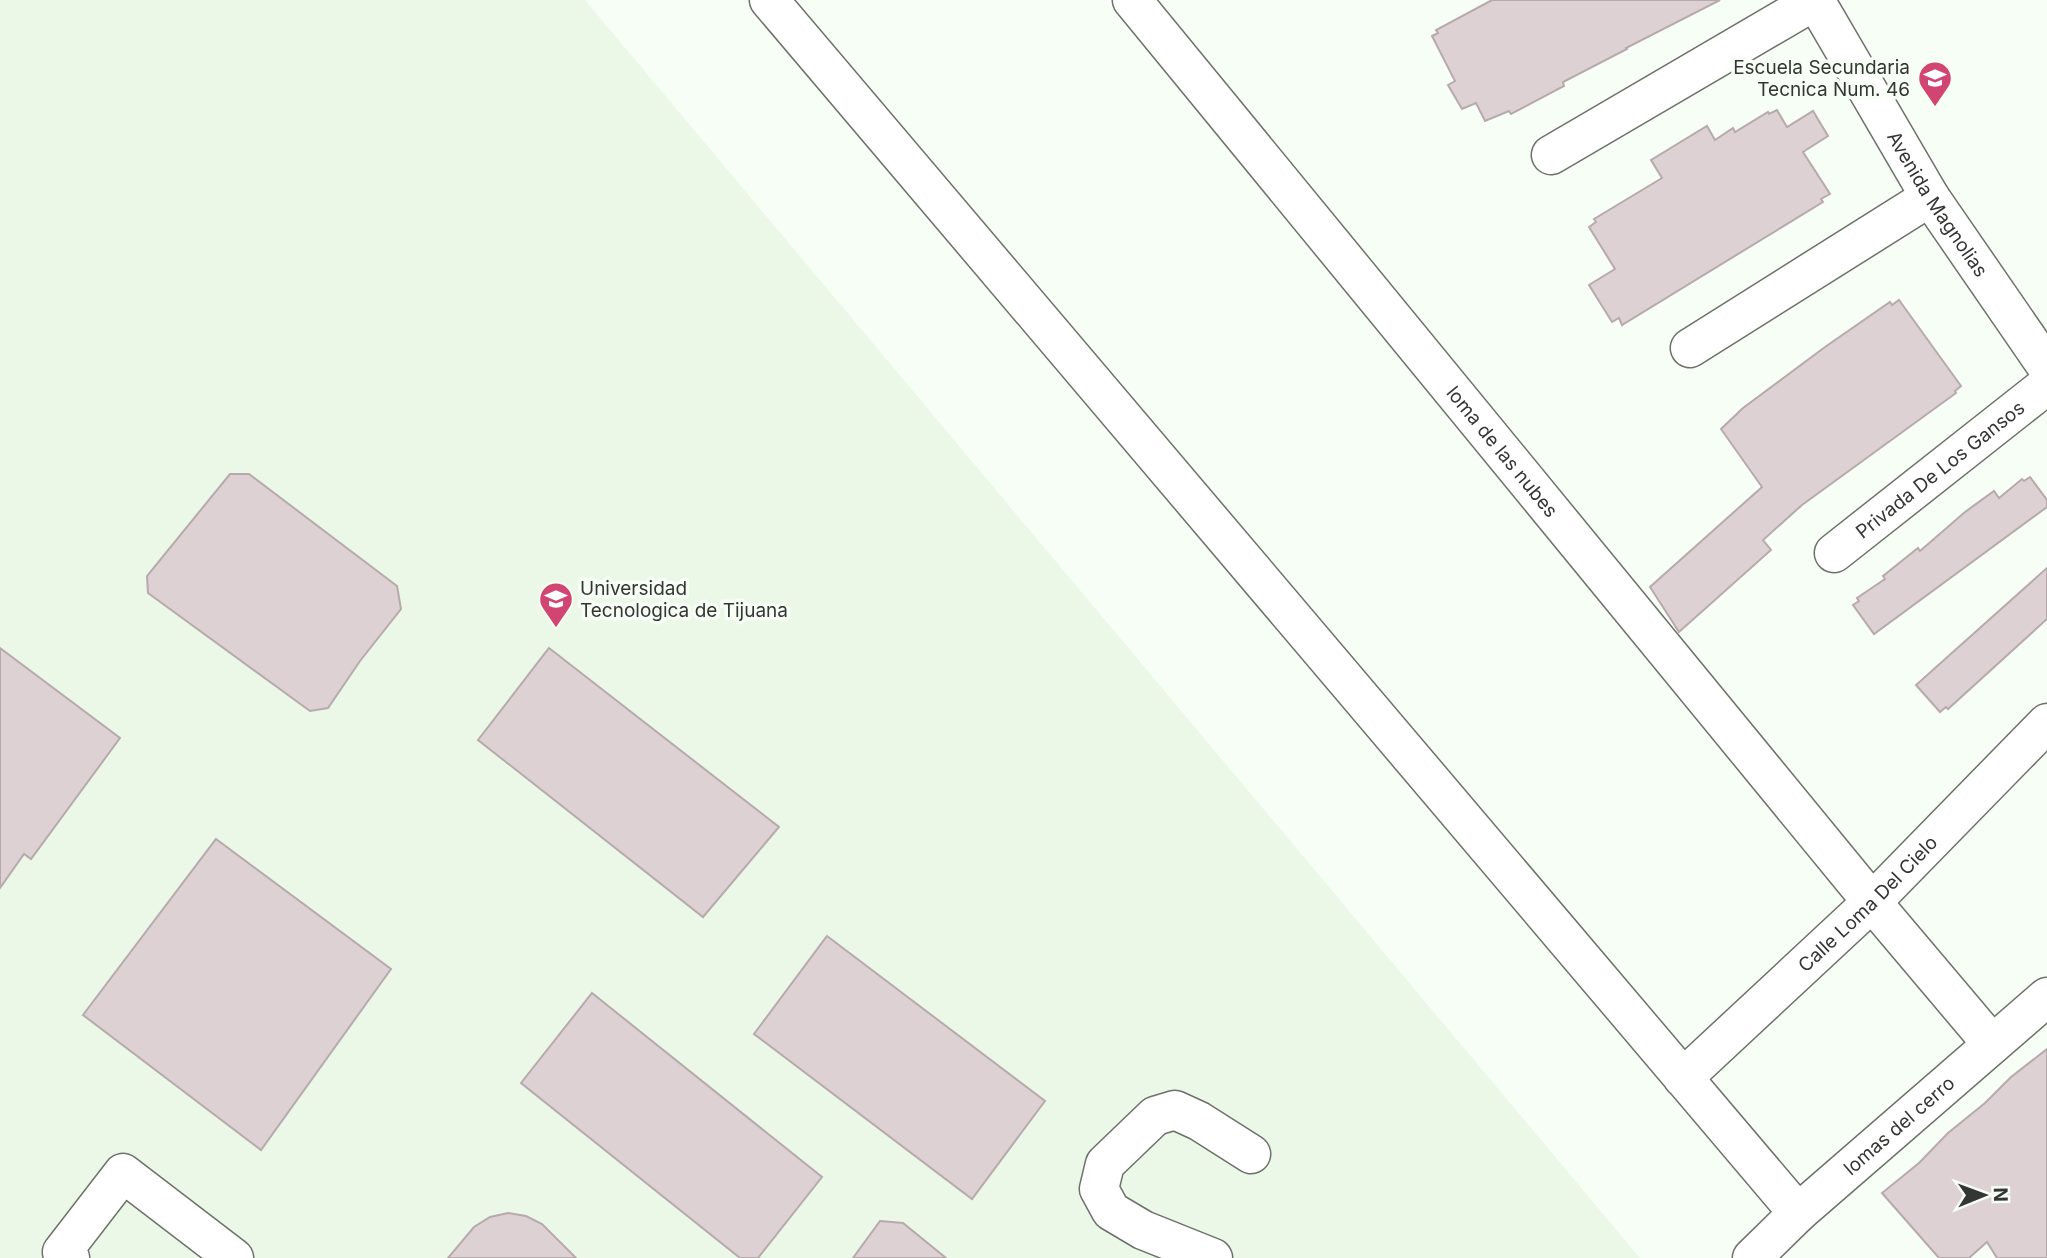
<svg xmlns="http://www.w3.org/2000/svg" width="2047" height="1258" viewBox="0 0 2047 1258" font-family="Inter,sans-serif">
	<style>
		.built { fill: #ebf7e7 }
		.building { fill: #ded1d4; stroke: #b6aaac; stroke-width: 2 }
		.lines { fill: none; stroke-linecap: round; stroke-linejoin: round }
		.minor-casing { stroke: #6c726a; stroke-width: 41 }
		.minor { stroke: #fff; stroke-width: 38 }
		.labels { text-anchor: middle; stroke-width: 7; stroke-linejoin: round; paint-order: stroke }
		.poi-label { font-size: 19px; fill: #343633; stroke: #f7fef5; text-anchor: end }
		.street-label { font-size: 19px; fill: #343633; stroke: #f7fef5 }
	</style>
	<rect width="100%" height="100%" fill="#f7fef5"/>
	<path class="built" d="M 0,0 L 585,0 L 1640,1258 L 0,1258 Z"/>
	<g class="building">
		<path d="M 1492,0 L 1720,0 L 1626,48 L 1627,49 L 1563,82 L 1564,86 L 1511,114 L 1509,111 L 1485,121 L 1476,103 L 1462,109 L 1448,85 L 1455,81 L 1432,36 L 1438,33 L 1436,30 Z"/>
		<path d="M 1777,110 L 1787,127 L 1813,111 L 1828,136 L 1803,152 L 1830,194 L 1821,199 L 1823,202 L 1622,325 L 1619,318 L 1612,322 L 1589,285 L 1615,269 L 1589,227 L 1596,222 L 1594,219 L 1662,178 L 1651,160 L 1707,126 L 1715,140 L 1733,128 L 1735,132 L 1768,112 L 1769,114 Z"/>
		<path d="M 1899,300 L 1961,386 L 1955,391 L 1956,393 L 1802,505 L 1763,540 L 1771,550 L 1679,632 L 1650,587 L 1762,487 L 1721,429 L 1743,408 L 1825,347 L 1890,302 L 1892,305 Z"/>
		<path d="M 230,474 L 249,474 L 397,586 L 401,609 L 360,661 L 328,708 L 310,711 L 148,593 L 147,576 Z"/>
		<path d="M 2030,477 L 2047,500 L 2047,507 L 1874,634 L 1853,605 L 1859,601 L 1857,598 L 1885,579 L 1883,576 L 1918,548 L 1920,551 L 1965,512 L 1994,491 L 1999,498 L 2022,479 L 2024,481 Z"/>
		<path d="M 2047,568 L 2047,619 L 1948,709 L 1946,707 L 1940,712 L 1916,685 Z"/>
		<path d="M 0,648 L 120,738 L 31,859 L 24,854 L 0,888 Z"/>
		<path d="M 549,648 L 779,827 L 703,917 L 478,740 Z"/>
		<path d="M 216,839 L 391,969 L 261,1150 L 83,1015 Z"/>
		<path d="M 827,936 L 1045,1101 L 972,1199 L 754,1034 Z"/>
		<path d="M 592,993 L 822,1177 L 758,1258 L 740,1258 L 521,1083 Z"/>
		<path d="M 2047,1049 L 2047,1258 L 1997,1258 L 1987,1242 L 1969,1258 L 1939,1258 L 1882,1193 L 1919,1163 L 1948,1133 L 1985,1103 L 2011,1077 Z"/>
		<path d="M 508,1213 L 526,1216 L 542,1224 L 576,1258 L 448,1258 L 474,1227 L 490,1217 Z"/>
		<path d="M 880,1221 L 903,1223 L 946,1258 L 853,1258 Z"/>
	</g>
	<g class="lines">
		<g class="minor-casing">
			<g id="minor">
				<path d="M 769,0 L 1798,1213"/>
				<path id="s1" d="M 1132,0 L 1872,902 L 1992,1044"/>
				<path id="s2" d="M 1815,0 L 1930,197 L 2047,367"/>
				<path d="M 1551,155 L 1816,0"/>
				<path d="M 1690,348 L 1930,197"/>
				<path id="s3" d="M 1834,553 L 2047,385"/>
				<path id="s4" d="M 1683,1078 L 1872,902 L 2047,723"/>
				<path d="M 70,1258 L 62,1252 L 123,1173 L 234,1258"/>
				<path d="M 1213,1258 L 1143,1230 L 1111,1211 L 1099,1189 L 1105,1164 L 1155,1116 L 1175,1110 L 1199,1121 L 1251,1154"/>
				<path id="s5" d="M 1752,1258 L 1798,1213 L 2047,997"/>
			</g>
		</g>
		<use href="#minor" class="minor"/>
	</g>
	<defs>
		<g id="school-pin" transform="scale(1.75)"><path d="M0 17L-7.5 6A9.5 9.5 0 1 1 7.5 6Z" fill="#d24471" stroke="#f7fef5"/><path d="M0-5L7-2L0 1L-7-2ZM-4 1L0 2.5L4 1V4Q0 6-4 4Z" fill="#fff"/></g>
		<g id="university-pin" transform="scale(1.75)"><path d="M0 17L-7.5 6A9.5 9.5 0 1 1 7.5 6Z" fill="#d24471" stroke="#f7fef5"/><path d="M0-5L7-2L0 1L-7-2ZM-4 1L0 2.5L4 1V4Q0 6-4 4Z" fill="#fff"/></g>
	</defs>
	<g fill-rule="evenodd">
		<use href="#school-pin" x="1935" y="78"/>
		<use href="#university-pin" x="556" y="599"/>
	</g>
	<g class="labels">
		<g class="poi-label">
			<text x="1910" y="74">Escuela Secundaria<tspan x="1910" dy="22">Tecnica Num. 46</tspan></text>
			<text x="580" y="595" text-anchor="start">Universidad<tspan x="580" dy="22">Tecnologica de Tijuana</tspan></text>
		</g>
		<g class="street-label">
			<text dy="7" stroke="none"><textPath href="#s2" startOffset="238">Avenida Magnolias</textPath></text>
			<text dy="7" stroke="none"><textPath href="#s1" startOffset="584">loma de las nubes</textPath></text>
			<text dy="7" stroke="none"><textPath href="#s3" startOffset="135">Privada De Los Gansos</textPath></text>
			<text dy="7" stroke="none"><textPath href="#s4" startOffset="254">Calle Loma Del Cielo</textPath></text>
			<text dy="7" stroke="none"><textPath href="#s5" startOffset="198">lomas del cerro</textPath></text>
		</g>
	</g>
	<g transform="translate(1984 1195) rotate(89)" stroke="#f7fef5" stroke-width="5" paint-order="stroke">
	<path d="M0-5L12 26L0 18L-12 26Z" fill="#343633"/>
	<text y="-10" font-size="19" font-weight="bold" text-anchor="middle" fill="#343633">N</text>
	</g>
</svg>
